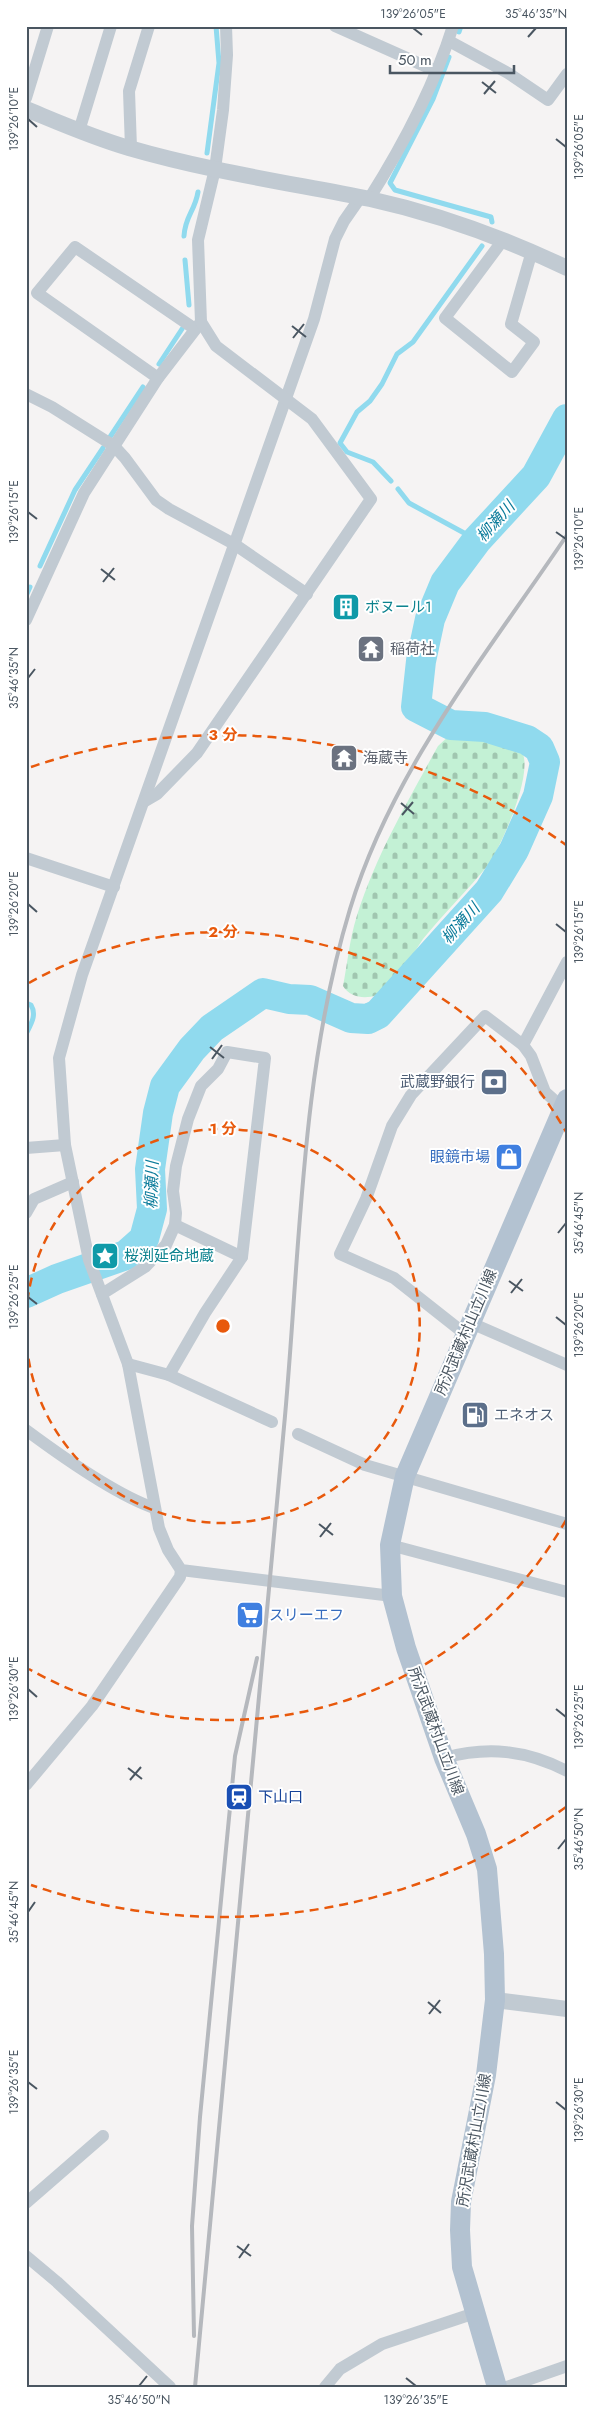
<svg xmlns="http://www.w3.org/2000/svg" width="593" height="2413" viewBox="0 0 593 2413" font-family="Jost,'Noto Sans JP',sans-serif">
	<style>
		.cemetery { fill: url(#cemetery-stones) }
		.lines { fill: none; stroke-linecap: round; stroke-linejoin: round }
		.stream { stroke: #90daee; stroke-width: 5 }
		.river { stroke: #90daee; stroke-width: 30 }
		.minor { stroke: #c1cad2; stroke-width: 12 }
		.tertiary { stroke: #c1cad2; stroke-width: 16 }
		.primary { stroke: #b3c2d1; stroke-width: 20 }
		.rail { stroke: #b5b8bd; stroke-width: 4 }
		.ticks { fill: none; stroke: #4a5661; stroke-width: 2 }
		.ring { fill: none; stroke: #e8590c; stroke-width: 2.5; stroke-dasharray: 9 6 }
		.labels { text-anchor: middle; stroke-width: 4; stroke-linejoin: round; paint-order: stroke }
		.culture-label { font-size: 15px; fill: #0d838f; stroke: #fff; text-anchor: start }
		.worship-label { font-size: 15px; fill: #5b616d; stroke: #fff; text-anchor: start }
		.service-label { font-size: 15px; fill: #4e5e75; stroke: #fff; text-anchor: end }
		.shop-label { font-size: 15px; fill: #366cbe; stroke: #fff; text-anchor: end }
		.street-label { font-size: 15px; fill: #4a5661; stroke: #fff }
		.transit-label { font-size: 15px; fill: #164399; stroke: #fff; text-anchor: start }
		.water-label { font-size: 16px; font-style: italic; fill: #0c7c9b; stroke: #fff }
		.centre { fill: #e8590c; stroke: #fff; stroke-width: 2.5 }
		.ring-label { font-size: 15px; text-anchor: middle; font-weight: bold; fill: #e8590c; stroke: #fff; stroke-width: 4; stroke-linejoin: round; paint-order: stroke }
		.neatline { fill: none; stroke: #4a5661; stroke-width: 2 }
		.ticks-label { font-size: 12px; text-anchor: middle; fill: #4a5661 }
	</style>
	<defs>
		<pattern id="cemetery-stones" width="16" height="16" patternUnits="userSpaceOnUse" patternTransform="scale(1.25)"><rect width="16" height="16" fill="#c3f1d5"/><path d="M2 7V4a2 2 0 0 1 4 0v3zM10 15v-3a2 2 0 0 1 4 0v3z" fill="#a0c6b0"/></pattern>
	</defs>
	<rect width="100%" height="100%" fill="#f5f3f3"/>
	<path class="cemetery" d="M 452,733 C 472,736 499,735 517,746 C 541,760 501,846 489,864 C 468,890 444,913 423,939 C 412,955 401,976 387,989 C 375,1000 352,1001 343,986 C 347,966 349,945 354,926 C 371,865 403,810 433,755 L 438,746 Z"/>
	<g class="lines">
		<g class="stream">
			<path d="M 459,32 L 461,26"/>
			<path d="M 449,57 L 433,99 L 390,183 L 395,190 L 491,217 L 492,222"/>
			<path d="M 207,153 L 219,63 L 216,26"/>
			<path d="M 184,236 C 185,216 195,211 198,192"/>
			<path d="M 185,260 L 189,305"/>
			<path d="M 159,364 L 182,329"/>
			<path d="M 110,437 L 143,387"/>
			<path d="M 391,481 L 373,462 L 347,452 L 340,443 L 357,412 L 370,401 L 382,384 L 397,354 L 413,342 L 482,246"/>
			<path d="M 398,489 L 409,503 L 477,540"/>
			<path d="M 40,566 L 75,490 L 103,448"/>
			<path d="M 26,596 L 30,587"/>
			<path d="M 26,1003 L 31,1005 C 37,1015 31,1024 26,1034"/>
		</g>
		<path class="river" d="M 26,1293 L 57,1279 L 126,1255 L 144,1239 L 152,1209 L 150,1169 L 158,1113 L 165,1086 L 192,1049 L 212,1028 L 263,993 L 289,999 L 310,1000 L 351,1018 L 368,1019 L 378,1014 L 489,891 L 514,850 L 538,796 L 545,762 L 539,748 L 527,740 L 485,727 L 451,725 L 416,707 L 421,661 L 430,619 L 445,583 L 477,540 L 536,476 L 567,419"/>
		<g class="minor">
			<path d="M 335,26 L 436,71"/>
			<path d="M 449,41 L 508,73 L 548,100 L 567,74"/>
			<path d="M 26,98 L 48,26"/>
			<path d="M 79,131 L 111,26"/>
			<path d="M 131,148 L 129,91 L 149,26"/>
			<path d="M 360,198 L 344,221 L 335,239 L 314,319 L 82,975 L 59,1058 L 65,1145 L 89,1260 L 128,1364 L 159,1528 L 168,1550 L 181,1570 L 392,1596"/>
			<path d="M 369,199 C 403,145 434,87 453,26"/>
			<path d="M 503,240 L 445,318 L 512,372 L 534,342 L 511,324 L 532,251"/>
			<path d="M 158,378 L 37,293 L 75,247 L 195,329"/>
			<path d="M 26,394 L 52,407 L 114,446 L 125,458 L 156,500 L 169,509 L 234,544 L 307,594"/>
			<path d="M 26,620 L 84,493 L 158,378 L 201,322 L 198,240 L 215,169 L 223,110 L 227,55 L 226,26"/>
			<path d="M 145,801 L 157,794 L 197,753 L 371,499 L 312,419 L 216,346 L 201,322"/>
			<path d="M 26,858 L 114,887"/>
			<path d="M 523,1045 L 567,962"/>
			<path d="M 26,1148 L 65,1145"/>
			<path d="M 26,1213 L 34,1199 L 73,1182"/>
			<path d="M 175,1225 L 242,1257"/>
			<path d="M 102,1294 L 145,1267 L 166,1245 L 175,1225 L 176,1213 L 173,1191 L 176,1166 L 188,1119 L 201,1086 L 218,1069 L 227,1052 L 265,1058 L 242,1257 L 205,1313 L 169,1375"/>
			<path d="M 471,1323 L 567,1365"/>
			<path d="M 465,1334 L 394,1278 L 340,1254 L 366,1199 L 392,1126 L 411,1095 L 485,1016 L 523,1045 L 531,1056 L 545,1092 L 563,1108"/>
			<path d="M 128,1364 L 169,1375 L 272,1422"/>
			<path d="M 26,1430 C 61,1456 114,1494 154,1508"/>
			<path d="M 298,1434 L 365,1465 L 567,1524"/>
			<path d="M 390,1545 L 567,1592"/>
			<path d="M 444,1758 C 488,1746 526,1750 567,1771"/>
			<path d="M 26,1785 L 92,1706 L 180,1577 L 181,1570"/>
			<path d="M 26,2203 L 103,2136"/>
			<path d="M 26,2256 L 57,2282 L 170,2387"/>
			<path d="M 325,2387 L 340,2369 L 382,2344 L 475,2313"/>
			<path d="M 507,2387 L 567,2366"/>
		</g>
		<g class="tertiary">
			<path d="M 26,109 C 60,123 94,138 129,148 C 208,171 290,183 370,199 C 438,214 504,238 567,268"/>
			<path d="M 495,2000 L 567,2009"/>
		</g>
		<path class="primary" d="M 497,2387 L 462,2267 L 460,2230 L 461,2202 L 486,2075 L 495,2000 L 494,1954 L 487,1869 L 476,1834 L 444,1758 L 406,1648 L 392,1596 L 390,1545 L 405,1476 L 567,1099"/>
		<g class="rail">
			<path d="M 194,2336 L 192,2226 L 200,2117 L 235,1756 L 257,1658"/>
			<path d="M 195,2387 C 227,2063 254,1739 285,1416 C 300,1249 301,1070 350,909 C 392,770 487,654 567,535"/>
		</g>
	</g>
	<path class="ticks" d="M 413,28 L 422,35M 528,37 L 536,28M 482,82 L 496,93M 484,94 L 495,81M 28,119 L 37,127M 556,139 L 566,147M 292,326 L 306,337M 293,338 L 304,324M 28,512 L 37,519M 556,532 L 566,539M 101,569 L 115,580M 103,582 L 114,568M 28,678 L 35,669M 401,803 L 414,814M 402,815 L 413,802M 28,904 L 37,912M 556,924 L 566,932M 210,1047 L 224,1058M 212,1059 L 222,1045M 558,1233 L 566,1223M 509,1281 L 523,1291M 511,1293 L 522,1279M 28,1297 L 37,1304M 556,1317 L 566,1325M 319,1524 L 333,1535M 320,1537 L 331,1523M 28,1689 L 37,1697M 556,1709 L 566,1717M 128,1768 L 142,1779M 130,1780 L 141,1767M 558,1849 L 566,1839M 28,1912 L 35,1902M 428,2002 L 441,2013M 429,2014 L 440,2000M 28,2082 L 37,2089M 556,2102 L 566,2110M 237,2246 L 251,2256M 239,2258 L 249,2244M 406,2378 L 416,2386M 139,2386 L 147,2376"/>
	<g class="ring">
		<path d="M26 1316A197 197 0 1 1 26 1336"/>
		<path d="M566 1520A394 394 0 0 1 29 1669M29 983A394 394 0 0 1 566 1132"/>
		<path d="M566 1807A591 591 0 0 1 31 1885M31 767A591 591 0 0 1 566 845"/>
	</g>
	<defs>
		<g id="building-square" transform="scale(1.4375)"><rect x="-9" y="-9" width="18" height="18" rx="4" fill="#0f9aa8" stroke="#fff"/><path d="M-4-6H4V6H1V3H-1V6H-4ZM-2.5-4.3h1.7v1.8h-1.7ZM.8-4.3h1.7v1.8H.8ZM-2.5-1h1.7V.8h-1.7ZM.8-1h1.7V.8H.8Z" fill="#fff"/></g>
		<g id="temple-square" transform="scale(1.4375)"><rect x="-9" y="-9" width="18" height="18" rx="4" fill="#6b7280" stroke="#fff"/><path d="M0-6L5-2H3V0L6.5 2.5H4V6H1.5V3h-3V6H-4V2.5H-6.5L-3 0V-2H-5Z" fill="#fff"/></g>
		<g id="bank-square" transform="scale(1.4375)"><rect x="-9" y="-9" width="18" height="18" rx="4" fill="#5c6f8a" stroke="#fff"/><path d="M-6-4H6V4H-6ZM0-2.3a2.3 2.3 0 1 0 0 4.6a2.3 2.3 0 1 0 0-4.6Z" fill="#fff"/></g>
		<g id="shop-square" transform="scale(1.4375)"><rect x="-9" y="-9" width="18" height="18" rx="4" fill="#3f7fe0" stroke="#fff"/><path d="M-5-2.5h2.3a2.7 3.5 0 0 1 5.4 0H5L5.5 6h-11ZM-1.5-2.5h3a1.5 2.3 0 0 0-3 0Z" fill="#fff"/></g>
		<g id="sight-square" transform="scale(1.4375)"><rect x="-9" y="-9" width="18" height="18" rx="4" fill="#0f9aa8" stroke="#fff"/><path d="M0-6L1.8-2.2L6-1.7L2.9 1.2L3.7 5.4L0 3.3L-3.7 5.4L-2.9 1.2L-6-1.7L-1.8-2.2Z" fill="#fff"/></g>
		<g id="fuel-square" transform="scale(1.4375)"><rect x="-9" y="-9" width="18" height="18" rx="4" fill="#5c6f8a" stroke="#fff"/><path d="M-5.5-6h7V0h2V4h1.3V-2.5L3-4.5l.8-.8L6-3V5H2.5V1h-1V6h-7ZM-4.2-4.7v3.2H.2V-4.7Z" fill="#fff"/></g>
		<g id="supermarket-square" transform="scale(1.4375)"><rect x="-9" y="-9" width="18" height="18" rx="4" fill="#3f7fe0" stroke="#fff"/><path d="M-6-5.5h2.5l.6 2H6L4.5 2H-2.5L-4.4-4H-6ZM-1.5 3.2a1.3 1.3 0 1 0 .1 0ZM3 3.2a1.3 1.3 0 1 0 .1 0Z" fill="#fff"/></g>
		<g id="station-square" transform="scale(1.4375)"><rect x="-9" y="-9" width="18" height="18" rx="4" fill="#1a4fb4" stroke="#fff"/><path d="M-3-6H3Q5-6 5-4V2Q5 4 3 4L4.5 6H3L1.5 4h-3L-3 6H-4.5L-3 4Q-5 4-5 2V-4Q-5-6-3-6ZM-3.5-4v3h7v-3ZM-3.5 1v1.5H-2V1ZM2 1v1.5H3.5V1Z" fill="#fff"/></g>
	</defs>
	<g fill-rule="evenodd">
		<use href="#building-square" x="346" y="607"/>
		<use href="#temple-square" x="371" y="649"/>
		<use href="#temple-square" x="344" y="758"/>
		<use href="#bank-square" x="494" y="1082"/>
		<use href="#shop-square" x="509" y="1157"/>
		<use href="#sight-square" x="105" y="1256"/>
		<use href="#fuel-square" x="475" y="1415"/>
		<use href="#supermarket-square" x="250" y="1615"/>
		<use href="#station-square" x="239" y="1797"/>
	</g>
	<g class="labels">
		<g class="culture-label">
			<text x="365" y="612">ボヌール1</text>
			<text x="124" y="1261">桜渕延命地蔵</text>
		</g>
		<g class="worship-label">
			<text x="390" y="654">稲荷社</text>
			<text x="363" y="763">海蔵寺</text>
		</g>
		<g class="service-label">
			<text x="475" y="1087">武蔵野銀行</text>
			<text x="494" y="1420" text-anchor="start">エネオス</text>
		</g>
		<g class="shop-label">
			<text x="490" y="1162">眼鏡市場</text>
			<text x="269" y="1620" text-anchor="start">スリーエフ</text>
		</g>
		<g class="street-label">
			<text transform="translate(466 1332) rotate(-67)" y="5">所沢武蔵村山立川線</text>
			<text transform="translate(436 1731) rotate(70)" y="5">所沢武蔵村山立川線</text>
			<text transform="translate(474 2140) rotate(-80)" y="5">所沢武蔵村山立川線</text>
		</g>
		<g class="transit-label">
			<text x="258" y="1802">下山口</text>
		</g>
		<g class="water-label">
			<text transform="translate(495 521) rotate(-48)" y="6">柳瀬川</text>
			<text transform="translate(460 923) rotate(-48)" y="6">柳瀬川</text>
			<text transform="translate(151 1185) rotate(-88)" y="6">柳瀬川</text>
		</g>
	</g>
	<circle cx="223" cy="1326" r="8" class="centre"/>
	<g class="ring-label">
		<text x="223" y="740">3 分</text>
		<text x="223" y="937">2 分</text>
		<text x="223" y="1134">1 分</text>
	</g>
	<rect width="593" height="2413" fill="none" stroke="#ffffff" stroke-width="55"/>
	<path d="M390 65v8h124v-8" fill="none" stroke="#4a5661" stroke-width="2.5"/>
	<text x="398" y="65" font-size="15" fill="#4a5661" stroke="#ffffff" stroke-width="4" paint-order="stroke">50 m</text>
	<rect x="28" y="28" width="538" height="2358" class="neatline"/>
	<g class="ticks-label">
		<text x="413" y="18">139°26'05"E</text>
		<text x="536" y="18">35°46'35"N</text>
		<text transform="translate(14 119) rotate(-90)" y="4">139°26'10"E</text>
		<text transform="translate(579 147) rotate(-90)" y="4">139°26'05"E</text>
		<text transform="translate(14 512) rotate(-90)" y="4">139°26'15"E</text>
		<text transform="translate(579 539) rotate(-90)" y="4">139°26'10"E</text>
		<text transform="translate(14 678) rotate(-90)" y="4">35°46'35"N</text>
		<text transform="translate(14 904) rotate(-90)" y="4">139°26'20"E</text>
		<text transform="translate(579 932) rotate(-90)" y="4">139°26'15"E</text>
		<text transform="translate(579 1223) rotate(-90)" y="4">35°46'45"N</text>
		<text transform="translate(14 1297) rotate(-90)" y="4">139°26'25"E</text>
		<text transform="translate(579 1325) rotate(-90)" y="4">139°26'20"E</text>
		<text transform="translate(14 1689) rotate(-90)" y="4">139°26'30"E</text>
		<text transform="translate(579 1717) rotate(-90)" y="4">139°26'25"E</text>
		<text transform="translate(579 1839) rotate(-90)" y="4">35°46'50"N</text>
		<text transform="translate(14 1912) rotate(-90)" y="4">35°46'45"N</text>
		<text transform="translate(14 2082) rotate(-90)" y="4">139°26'35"E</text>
		<text transform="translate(579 2110) rotate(-90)" y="4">139°26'30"E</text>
		<text x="139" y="2404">35°46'50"N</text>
		<text x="416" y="2404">139°26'35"E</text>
	</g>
</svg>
